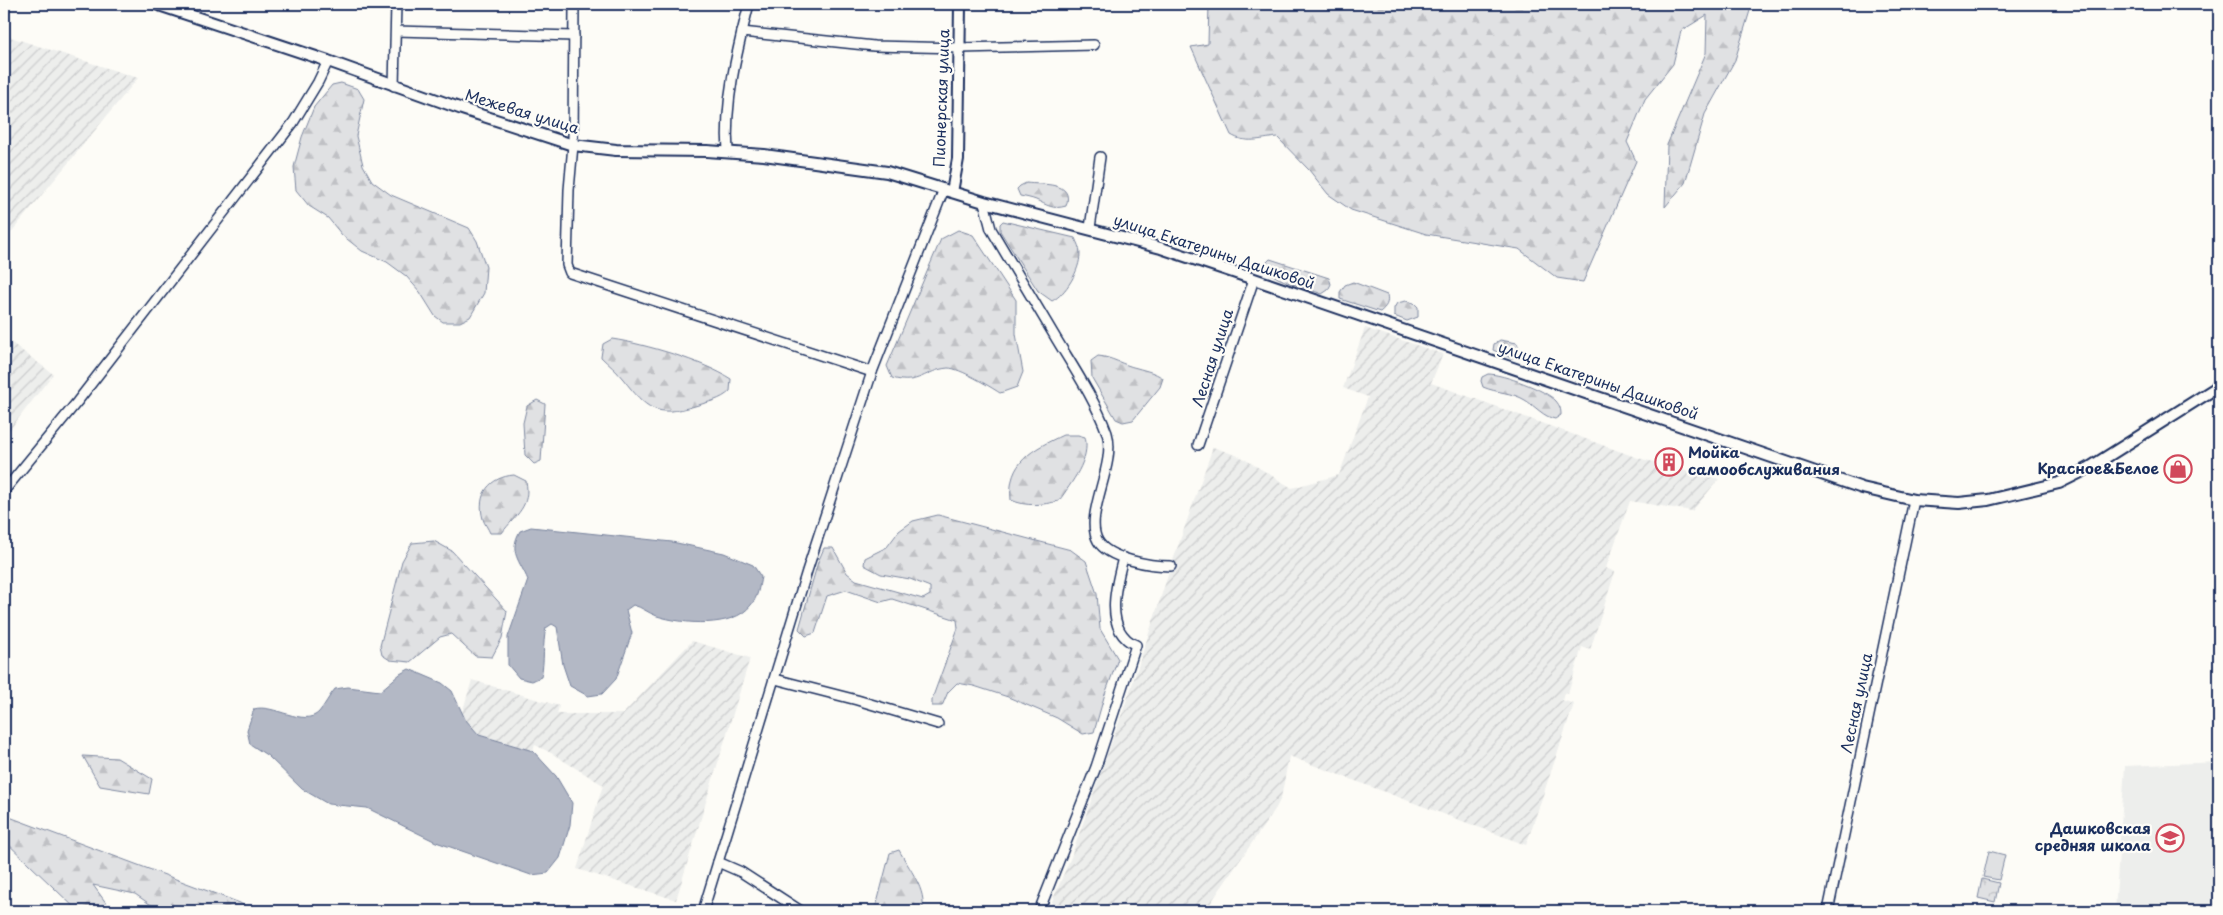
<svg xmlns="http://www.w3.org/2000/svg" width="2223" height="915" viewBox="0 0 2223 915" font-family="'Playpen Sans',sans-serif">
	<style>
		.built { fill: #edeeec }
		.industrial { fill: url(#industrial-furrows) }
		.forest { fill: url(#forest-firs); stroke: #7e88a0 }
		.park { fill: url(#park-crowns); stroke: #7e88a0 }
		.pitch { fill: #e0e1e3; stroke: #7e88a0 }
		.water { fill: #b3b8c5; stroke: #76819c }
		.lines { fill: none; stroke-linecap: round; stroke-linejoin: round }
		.minor-casing { stroke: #1b2f5e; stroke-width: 12 }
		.tertiary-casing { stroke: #1b2f5e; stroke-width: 14 }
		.minor { stroke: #fdfcf7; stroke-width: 9 }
		.tertiary { stroke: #fdfcf7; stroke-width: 10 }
		.labels { text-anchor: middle; stroke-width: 4.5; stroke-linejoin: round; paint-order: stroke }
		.street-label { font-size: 15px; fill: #1b2f5e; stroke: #fdfcf7 }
		.poi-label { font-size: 15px; font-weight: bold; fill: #1b2f5e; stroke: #fdfcf7; text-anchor: end }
	</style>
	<defs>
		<pattern id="industrial-furrows" width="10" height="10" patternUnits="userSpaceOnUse" patternTransform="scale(1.25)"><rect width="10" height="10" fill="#edeeec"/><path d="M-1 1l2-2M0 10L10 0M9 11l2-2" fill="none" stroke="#cbcccd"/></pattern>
		<pattern id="forest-firs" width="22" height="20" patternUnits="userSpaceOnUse" patternTransform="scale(1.25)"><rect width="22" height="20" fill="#e0e1e3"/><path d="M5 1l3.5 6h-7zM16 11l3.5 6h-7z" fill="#c0c1c5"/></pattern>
		<pattern id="park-crowns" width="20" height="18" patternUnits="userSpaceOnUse" patternTransform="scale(1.25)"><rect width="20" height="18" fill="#e0e1e3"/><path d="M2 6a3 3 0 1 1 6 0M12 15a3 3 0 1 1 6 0" fill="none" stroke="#c0c1c5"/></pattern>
	</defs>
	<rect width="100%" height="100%" fill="#fdfcf7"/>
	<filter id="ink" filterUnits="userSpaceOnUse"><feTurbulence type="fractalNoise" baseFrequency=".02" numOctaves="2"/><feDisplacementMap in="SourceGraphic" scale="10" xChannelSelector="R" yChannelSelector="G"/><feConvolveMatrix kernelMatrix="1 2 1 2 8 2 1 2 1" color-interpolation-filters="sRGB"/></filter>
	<g filter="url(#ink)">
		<path class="built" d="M 2219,762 L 2219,911 L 2115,911 L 2125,766 Z"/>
		<g class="industrial">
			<path d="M 4,35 L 138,78 L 4,241 Z"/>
			<path d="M 1365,328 L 1443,354 L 1431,383 L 1638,458 L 1719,479 L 1692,511 L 1630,501 L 1606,568 L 1615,572 L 1590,650 L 1582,647 L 1568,694 L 1564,693 L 1562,700 L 1574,704 L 1526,845 L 1289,756 L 1281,798 L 1276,808 L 1205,911 L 1048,911 L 1071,857 L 1131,688 L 1171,566 L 1213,447 L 1241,457 L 1292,488 L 1339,475 L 1368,397 L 1343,388 Z"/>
			<path d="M 4,337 L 53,374 L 4,437 Z"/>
			<path d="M 692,641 L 750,658 L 676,900 L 577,869 L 603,785 L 551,753 L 535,745 L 533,751 L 479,735 L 465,720 L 462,713 L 472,680 L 559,706 L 557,714 L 623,714 Z"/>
		</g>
		<g class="forest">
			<path d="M 1209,4 L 1752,4 L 1735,60 L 1705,114 L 1685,183 L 1665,207 L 1667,145 L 1706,53 L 1707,15 L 1681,31 L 1673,64 L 1645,99 L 1627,142 L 1636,161 L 1583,282 L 1557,278 L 1519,249 L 1426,234 L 1351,210 L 1328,194 L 1309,170 L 1277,137 C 1260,139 1246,144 1231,135 L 1191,47 L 1208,44 Z"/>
			<path d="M 341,83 L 358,89 L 364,99 L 356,136 L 363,165 L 372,181 L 391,195 L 469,228 L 477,241 L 486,267 L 484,293 L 470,317 L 460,322 L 443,322 L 435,316 L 420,292 L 406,276 L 387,262 L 362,251 L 342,235 L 328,218 L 309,206 L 296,190 L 294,167 L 302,137 L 314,107 L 332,85 Z"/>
			<path d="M 1026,183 C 1042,185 1075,181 1066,206 C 1053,210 1047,205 1036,200 C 1031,198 1025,197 1020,196 L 1017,189 L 1020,186 Z"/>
			<path d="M 1003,221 L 1075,238 C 1077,243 1080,248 1080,254 C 1080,270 1066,294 1052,301 L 1038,291 L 1000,231 L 1000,224 Z"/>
			<path d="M 958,230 L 973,235 L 1016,300 L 1016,334 L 1023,372 L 1017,387 L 1000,393 C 989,386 960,368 948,368 C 925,370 919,386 892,378 L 887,366 L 941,239 Z"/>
			<path d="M 1270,259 L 1329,278 L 1331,284 L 1328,290 L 1322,294 C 1307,288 1275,281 1266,269 L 1267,262 Z"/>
			<path d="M 1353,282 L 1387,295 C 1389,303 1386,307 1380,312 L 1340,299 L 1340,292 L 1345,285 Z"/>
			<path d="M 1406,301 L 1414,303 L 1418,307 L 1418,317 L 1407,321 L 1394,316 L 1394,308 L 1397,303 Z"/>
			<path d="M 612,339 C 645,344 703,361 731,379 L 730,391 C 721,400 708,402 695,406 C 655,418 647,409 623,379 C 617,371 608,364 601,357 L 603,344 Z"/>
			<path d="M 1500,340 L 1517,343 L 1520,350 L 1518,356 L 1511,358 L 1493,350 L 1494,344 Z"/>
			<path d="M 1098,356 C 1112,357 1123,365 1137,368 C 1147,371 1154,372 1163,378 L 1160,387 L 1133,420 L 1123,422 L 1116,419 L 1092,378 L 1091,361 Z"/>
			<path d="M 1488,374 C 1503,374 1546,390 1556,401 C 1560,406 1561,409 1561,415 L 1555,419 C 1544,417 1535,406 1525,400 C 1512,392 1497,393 1483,387 L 1481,381 L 1482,377 Z"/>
			<path d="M 537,400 L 545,404 L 541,461 L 534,464 L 525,455 L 523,423 L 527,406 Z"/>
			<path d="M 1063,435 L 1078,435 L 1085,437 C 1091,459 1071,483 1059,501 C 1042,505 1027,507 1011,500 C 1007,462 1033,449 1063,435 Z"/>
			<path d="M 514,475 L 526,481 C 531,507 516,514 502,533 L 490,533 C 488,528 484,523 483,519 C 476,494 490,477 514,475 Z"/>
			<path d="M 938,515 L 1071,550 L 1086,561 L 1097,594 L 1100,629 L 1118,659 L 1104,697 L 1094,732 L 1083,734 L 1057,718 L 1008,697 L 974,686 L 957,683 L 948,692 L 942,706 L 932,706 L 932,699 L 958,628 L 957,620 L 892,599 L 881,602 L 846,590 L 827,596 L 815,633 L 806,636 L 799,629 L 818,562 L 824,548 L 833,548 L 847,573 L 856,580 L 923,599 L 930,595 L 930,587 L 910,579 L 881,574 L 864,565 L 865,558 L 887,547 L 899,531 L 913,521 Z"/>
			<path d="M 434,541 L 452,551 L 507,611 L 502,638 L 492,657 L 475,656 L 451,634 L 440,637 L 410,662 L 390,660 L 382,655 L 380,646 L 402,561 L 412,543 Z"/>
			<path d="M 83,756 L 117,758 L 152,779 L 149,794 L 100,786 Z"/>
			<path d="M 4,815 L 240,903 L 252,911 L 160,911 L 135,894 L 93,885 L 112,911 L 78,911 L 4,840 Z"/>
			<path d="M 899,850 C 908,867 928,891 922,911 L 875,911 L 890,853 Z"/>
		</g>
		<path class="park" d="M 1982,879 L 1999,883 L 1995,902 L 1978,898 Z"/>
		<path class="pitch" d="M 1989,851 L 2005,855 L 1999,880 L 1983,877 Z"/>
		<g class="water">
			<path d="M 531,527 L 672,542 L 724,553 L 753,565 L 761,577 C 759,587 758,597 751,605 C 733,629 682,624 657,616 C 648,613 642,607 633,605 L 626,610 L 632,633 L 616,679 L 602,694 L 588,696 L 570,686 L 563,665 L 557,627 L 552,624 L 546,628 C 542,646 545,659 541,677 L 532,681 L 519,678 L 508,665 L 508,637 L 528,580 C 520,561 508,552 520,531 Z"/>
			<path d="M 409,669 L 442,683 L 452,691 L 465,719 L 479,735 L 533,751 L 556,776 L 572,803 L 570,825 L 560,858 L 548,873 L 531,875 L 436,842 L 367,808 L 328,804 L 302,789 L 268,756 L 250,744 L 247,730 L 254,709 C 273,703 304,728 319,712 C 325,705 329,696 335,689 L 348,687 L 380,691 L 400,674 Z"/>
		</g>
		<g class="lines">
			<g class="minor-casing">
				<g id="minor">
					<path d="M 574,4 L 573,145 L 569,190 L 567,265 L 570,273 L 872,372"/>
					<path d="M 396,31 L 574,36"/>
					<path d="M 742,32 L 874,46 L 960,48 L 1094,45"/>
					<path d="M 394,86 L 396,4"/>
					<path d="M 728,152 C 724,103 737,51 749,4"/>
					<path d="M 984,202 L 991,229 C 1013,266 1035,303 1057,340 C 1075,370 1095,400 1107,433 C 1117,465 1083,515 1098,541 C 1108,559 1151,566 1171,566"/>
					<path d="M 1090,228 L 1100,157"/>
					<path d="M 1198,445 L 1254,279"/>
					<path d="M 4,491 L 77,402 L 293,123 L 318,82 L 328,61"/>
					<path d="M 775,679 L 857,700 L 938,724"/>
					<path d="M 718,862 L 741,872 L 801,911"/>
					<path d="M 703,911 L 807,571 L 872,372 L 944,189"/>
					<path d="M 1039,911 L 1096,767 L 1136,645 C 1103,631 1116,584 1123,558"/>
					<path d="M 1828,911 L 1914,500"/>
				</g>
			</g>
			<g class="tertiary-casing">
				<g id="tertiary">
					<path d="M 156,4 L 328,61 L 462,109 L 573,145 L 616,150 L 707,151 L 764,155 L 887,172 L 984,202 L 1161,248 L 1254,279 L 1862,488 L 1914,500 L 1959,503 L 1988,500 L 2059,483 L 2089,468 L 2219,386"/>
					<path d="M 952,192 L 958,159 L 960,4"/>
				</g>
			</g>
			<use href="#minor" class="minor"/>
			<use href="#tertiary" class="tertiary"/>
		</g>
	</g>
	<defs>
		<g id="building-ring" transform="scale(1.4375)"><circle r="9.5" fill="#fdfcf7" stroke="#d1495b" stroke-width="1.5"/><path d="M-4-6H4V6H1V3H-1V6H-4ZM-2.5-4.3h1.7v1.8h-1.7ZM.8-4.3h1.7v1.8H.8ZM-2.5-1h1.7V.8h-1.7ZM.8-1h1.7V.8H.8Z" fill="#d1495b"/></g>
		<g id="shop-ring" transform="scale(1.4375)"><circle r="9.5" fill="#fdfcf7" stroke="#d1495b" stroke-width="1.5"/><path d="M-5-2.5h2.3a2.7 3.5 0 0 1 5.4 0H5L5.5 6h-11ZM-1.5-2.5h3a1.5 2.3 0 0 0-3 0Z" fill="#d1495b"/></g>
		<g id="school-ring" transform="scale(1.4375)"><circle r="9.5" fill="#fdfcf7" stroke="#d1495b" stroke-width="1.5"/><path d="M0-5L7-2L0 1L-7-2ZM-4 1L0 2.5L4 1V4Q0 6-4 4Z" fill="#d1495b"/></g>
	</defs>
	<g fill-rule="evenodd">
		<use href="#building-ring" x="1669" y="462"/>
		<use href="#shop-ring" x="2178" y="469"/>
		<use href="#school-ring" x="2170" y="838"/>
	</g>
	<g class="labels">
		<g class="street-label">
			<text transform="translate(942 98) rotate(-88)" y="5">Пионерская улица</text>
			<text transform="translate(522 112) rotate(17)" y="5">Межевая улица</text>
			<text transform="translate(1214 252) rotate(18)" y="5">улица Екатерины Дашковой</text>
			<text transform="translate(1213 358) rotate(-72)" y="5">Лесная улица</text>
			<text transform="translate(1598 381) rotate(19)" y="5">улица Екатерины Дашковой</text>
			<text transform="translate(1857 703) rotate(-78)" y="5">Лесная улица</text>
		</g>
		<g class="poi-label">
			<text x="1688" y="458" text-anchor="start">Мойка<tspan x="1688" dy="17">самообслуживания</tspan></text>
			<text x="2159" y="474">Красное&amp;Белое</text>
			<text x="2151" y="834">Дашковская<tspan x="2151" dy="17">средняя школа</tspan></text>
		</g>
	</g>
	<rect width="2223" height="915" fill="none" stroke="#fdfcf7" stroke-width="20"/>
	<rect x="10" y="10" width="2203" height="895" fill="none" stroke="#1b2f5e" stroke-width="2" filter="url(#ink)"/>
</svg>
